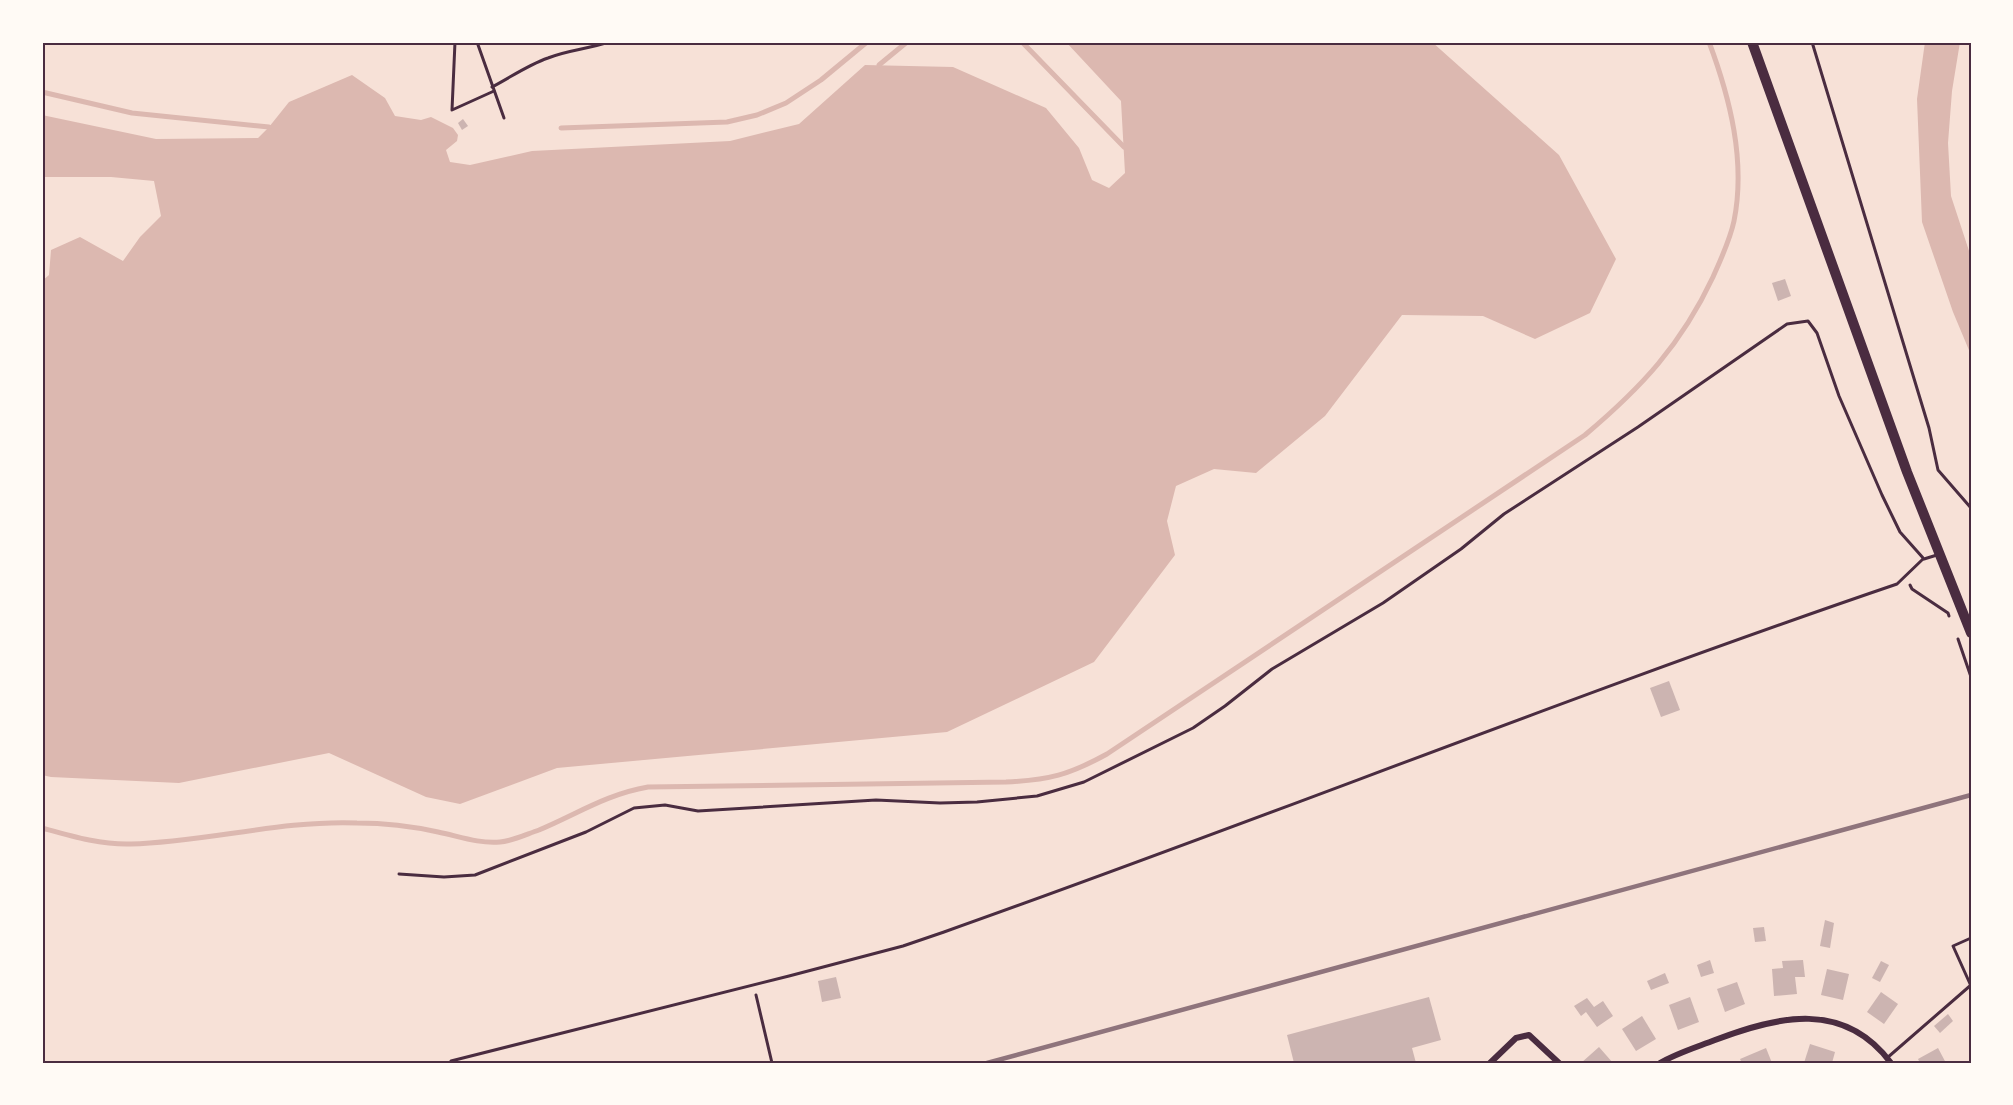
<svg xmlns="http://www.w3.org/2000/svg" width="2013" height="1105" viewBox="0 0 2013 1105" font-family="'Open Sans',sans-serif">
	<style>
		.water { fill: #dcb8b0 }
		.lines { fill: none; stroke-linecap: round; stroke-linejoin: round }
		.stream { stroke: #dcb8b0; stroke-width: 5 }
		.building { fill: #ccb4b1 }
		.path { stroke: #4a2c40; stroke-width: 3 }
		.service { stroke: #4a2c40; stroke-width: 3 }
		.minor { stroke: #4a2c40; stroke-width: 6 }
		.primary { stroke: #4a2c40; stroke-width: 10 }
		.rail { stroke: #8f747c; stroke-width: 4.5 }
		.neatline { fill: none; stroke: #4a2c40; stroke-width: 2 }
	</style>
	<rect width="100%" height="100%" fill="#f7e1d7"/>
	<g class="water">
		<path d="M 1066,42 L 1432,42 L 1559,155 L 1616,259 L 1590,313 L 1535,339 L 1483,316 L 1402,315 L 1325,416 L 1256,473 L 1214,469 L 1176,486 L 1167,521 L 1175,555 L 1094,662 L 947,732 L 557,768 L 460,804 L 426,797 L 329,753 L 179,783 L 51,777 L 42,775 L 42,281 L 49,275 L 51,250 L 80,237 L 123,261 L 140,237 L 161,216 L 154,181 L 111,177 L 42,177 L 42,115 L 156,139 L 258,138 L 269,127 L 289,102 L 352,75 L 385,98 L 395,116 L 421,120 L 431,117 L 453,128 L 458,135 L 457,141 L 446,150 L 450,162 L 470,165 L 532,151 L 730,141 L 799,124 L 865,65 L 953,67 L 1046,108 L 1079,148 L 1092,180 L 1109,188 L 1125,173 L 1121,101 Z"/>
		<path d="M 1925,42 L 1960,42 L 1952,91 L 1948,143 L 1951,196 L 1971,257 L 1971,355 L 1953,312 L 1922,222 L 1917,99 Z"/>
	</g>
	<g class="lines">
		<g class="stream">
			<path d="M 1022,42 L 1124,147"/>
			<path d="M 879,65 L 907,42"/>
			<path d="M 42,92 L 132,113 L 269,127"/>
			<path d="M 561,128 L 727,122 L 757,115 L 786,103 L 821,80 L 867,42"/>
			<path d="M 42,828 C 71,836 101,845 131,844 C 206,842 281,820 357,823 C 384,823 411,826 438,832 C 458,836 479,844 500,842 C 513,841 527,834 539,830 C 577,814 607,794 648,787 L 1006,782 C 1049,780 1069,775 1107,754 L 1585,435 C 1642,387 1681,345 1713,277 C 1721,259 1730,240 1734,221 C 1746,161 1730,98 1709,42"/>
		</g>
	</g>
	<g class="building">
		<path d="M 463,119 L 468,126 L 462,130 L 458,123 Z"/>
		<path d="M 1785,279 L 1791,296 L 1778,301 L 1772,283 Z"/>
		<path d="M 1669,681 L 1680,710 L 1661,717 L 1650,688 Z"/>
		<path d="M 1825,920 L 1834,923 L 1830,948 L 1820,946 Z"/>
		<path d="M 1764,927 L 1766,941 L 1755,942 L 1753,928 Z"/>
		<path d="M 1710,960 L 1714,973 L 1701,977 L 1697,965 Z"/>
		<path d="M 1803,960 L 1805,977 L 1795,977 L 1797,994 L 1774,996 L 1772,969 L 1783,968 L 1782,961 Z"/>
		<path d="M 1881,961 L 1889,965 L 1880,982 L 1872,978 Z"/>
		<path d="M 1827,969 L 1849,974 L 1843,1000 L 1821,995 Z"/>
		<path d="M 1665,973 L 1669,983 L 1651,990 L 1647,981 Z"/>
		<path d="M 836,977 L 841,998 L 822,1002 L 818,981 Z"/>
		<path d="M 1737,982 L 1745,1004 L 1725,1012 L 1717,989 Z"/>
		<path d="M 1881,992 L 1898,1004 L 1884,1024 L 1867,1012 Z"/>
		<path d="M 1429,997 L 1441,1040 L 1412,1048 L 1416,1063 L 1294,1063 L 1287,1035 Z"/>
		<path d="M 1690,997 L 1699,1022 L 1678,1030 L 1669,1005 Z"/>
		<path d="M 1587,998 L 1594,1007 L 1603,1001 L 1613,1016 L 1597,1027 L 1586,1012 L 1581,1016 L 1574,1006 Z"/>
		<path d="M 1948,1014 L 1953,1021 L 1940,1033 L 1934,1026 Z"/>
		<path d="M 1642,1016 L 1656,1039 L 1636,1051 L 1622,1029 Z"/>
		<path d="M 1810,1044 L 1835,1052 L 1832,1063 L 1804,1063 Z"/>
		<path d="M 1599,1047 L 1613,1063 L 1581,1063 Z"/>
		<path d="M 1766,1048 L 1772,1063 L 1742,1063 L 1740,1059 Z"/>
		<path d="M 1938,1048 L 1946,1063 L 1920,1063 L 1918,1059 Z"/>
	</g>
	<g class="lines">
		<g class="path">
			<path d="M 455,42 L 452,110 L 494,91"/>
			<path d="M 477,42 L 504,118"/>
			<path d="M 1812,42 L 1929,428 L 1938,470 L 1971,508"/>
			<path d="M 492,87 C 511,77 528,65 548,58 C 567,50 589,49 608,42"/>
			<path d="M 1910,585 L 1912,589 L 1948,613 L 1949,616"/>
			<path d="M 1958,639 L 1971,677"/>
			<path d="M 756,995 L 772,1063"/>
		</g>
		<g class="service">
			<path d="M 399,874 L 444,877 L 475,875 L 586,832 L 634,808 L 665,805 L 698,811 L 876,800 L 940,803 L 977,802 L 1037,796 L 1084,782 L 1193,728 L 1225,706 L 1272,669 L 1383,603 L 1461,549 L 1504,514 L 1638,427 L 1787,324 L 1808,321 L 1817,333 L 1839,396 L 1882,495 L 1900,532 L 1924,559 L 1937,555"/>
			<path d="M 1971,986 L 1953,946 L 1971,938"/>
			<path d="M 1887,1058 L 1971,985"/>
			<path d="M 451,1061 L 789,976 L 903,946 L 944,932 C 1263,819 1577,693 1897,584 L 1923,559"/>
		</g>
		<g class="minor">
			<path d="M 1490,1063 L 1516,1038 L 1529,1035 L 1559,1063"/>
			<path d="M 1660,1063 C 1677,1053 1697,1047 1715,1040 C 1778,1016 1844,1000 1891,1063"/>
		</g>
		<path class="primary" d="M 1752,42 L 1907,472 L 1971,633"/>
		<path class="rail" d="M 987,1063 L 1971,795"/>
	</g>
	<rect width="2013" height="1105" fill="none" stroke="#fffaf5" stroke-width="87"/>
	<rect x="44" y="44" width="1926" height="1018" class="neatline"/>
</svg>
